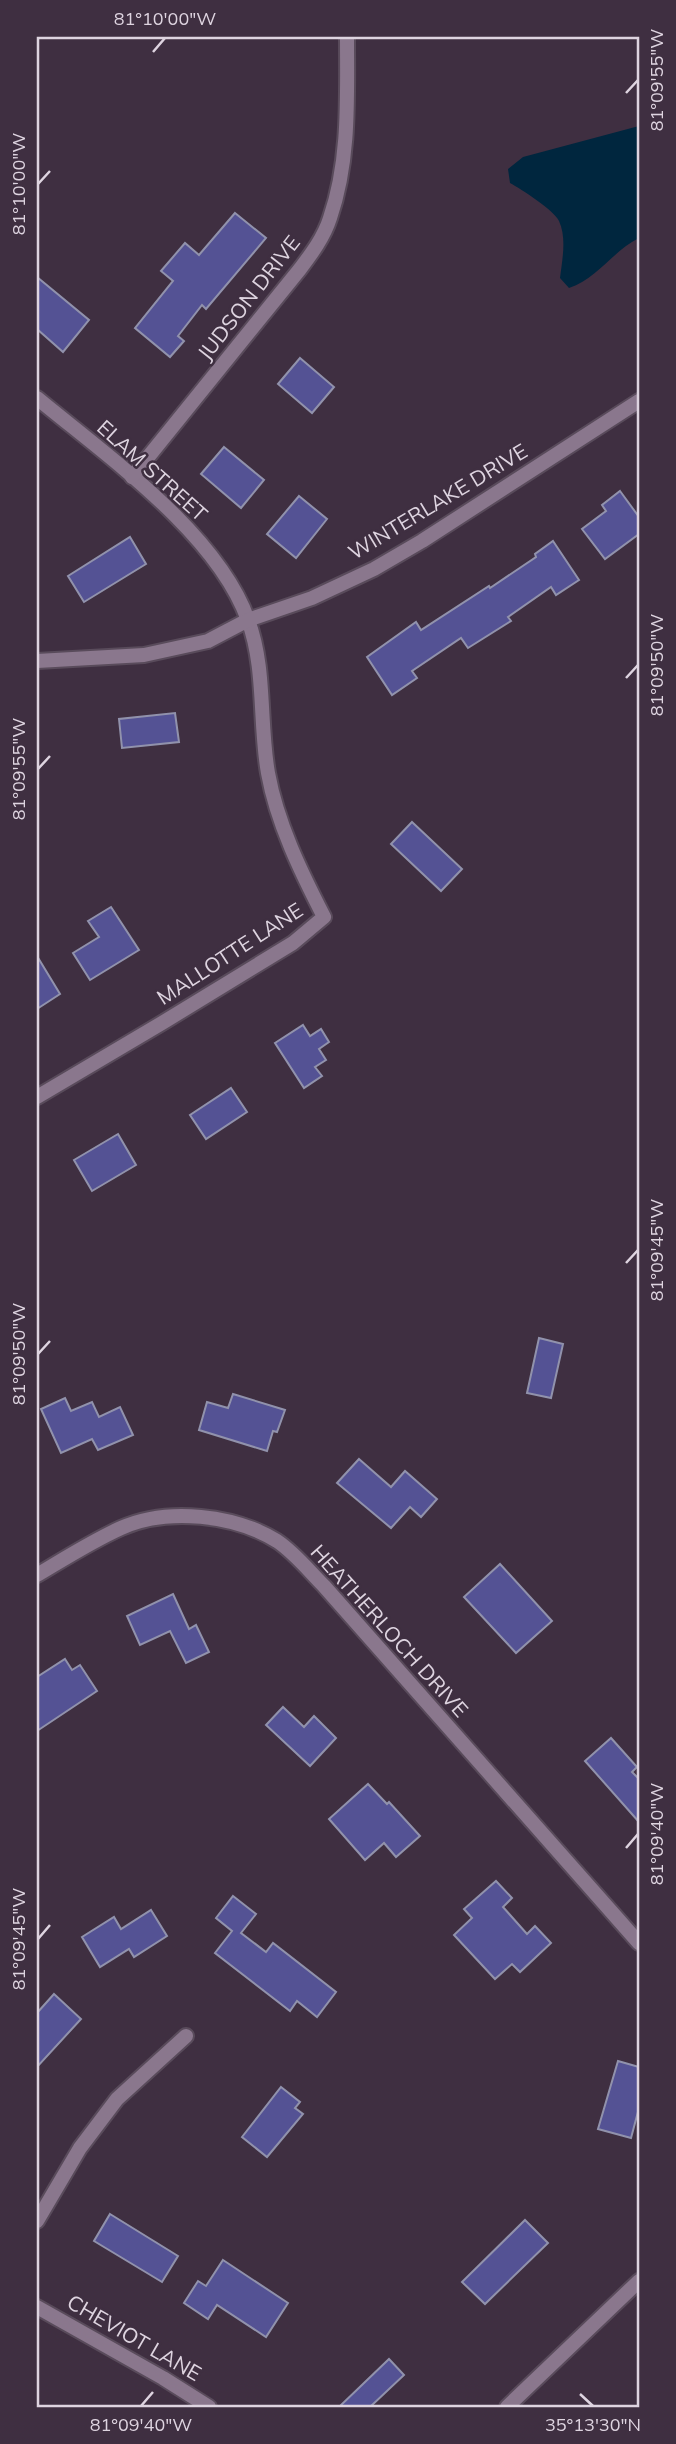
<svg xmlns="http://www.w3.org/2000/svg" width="676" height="2444" viewBox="0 0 676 2444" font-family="Mulish,sans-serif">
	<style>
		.water { fill: #00263e }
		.building { fill: #545294; stroke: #9192ac; stroke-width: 2 }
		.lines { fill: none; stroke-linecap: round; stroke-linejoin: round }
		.street-casing { stroke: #594b5b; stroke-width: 18 }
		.street { stroke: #8a778d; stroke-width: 14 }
		.ticks { fill: none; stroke: #ded4e0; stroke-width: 2.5 }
		.labels { text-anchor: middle; stroke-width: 5; stroke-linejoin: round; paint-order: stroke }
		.street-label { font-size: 21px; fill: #ded4e0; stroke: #3f2f41 }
		.neatline { fill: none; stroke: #ded4e0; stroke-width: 2.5 }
		.ticks-label { font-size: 18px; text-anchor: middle; fill: #ded4e0 }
	</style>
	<rect width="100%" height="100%" fill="#3f2f41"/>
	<path class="water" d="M 639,126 L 639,238 C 614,250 598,278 569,288 L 560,278 C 562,261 567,238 559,221 C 554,210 521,189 510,183 L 508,169 L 523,157 Z"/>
	<g class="building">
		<path d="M 235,213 L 266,238 L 206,309 L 202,305 L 178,336 L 184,341 L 170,357 L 135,328 L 173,281 L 161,271 L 185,243 L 199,255 Z"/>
		<path d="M 37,277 L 89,320 L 63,352 L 37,329 Z"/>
		<path d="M 300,358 L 334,387 L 312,413 L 278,384 Z"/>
		<path d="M 224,447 L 264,480 L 241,508 L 201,474 Z"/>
		<path d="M 620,491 L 639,517 L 639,534 L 605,559 L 582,529 L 606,511 L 602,505 Z"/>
		<path d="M 299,496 L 327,519 L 296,558 L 267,534 Z"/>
		<path d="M 130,537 L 146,564 L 84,602 L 68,576 Z"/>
		<path d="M 553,541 L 579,580 L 556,595 L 551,587 L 508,617 L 511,621 L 468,648 L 461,638 L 412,671 L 417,678 L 392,695 L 367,657 L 416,622 L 421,630 L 489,586 L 490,588 L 536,557 L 535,554 Z"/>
		<path d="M 175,713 L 179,742 L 122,748 L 119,719 Z"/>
		<path d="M 412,822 L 462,869 L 441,891 L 391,844 Z"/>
		<path d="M 111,907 L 139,950 L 90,980 L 73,953 L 99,937 L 88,921 Z"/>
		<path d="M 37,956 L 60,994 L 37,1009 Z"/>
		<path d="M 303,1025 L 310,1036 L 321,1029 L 329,1042 L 319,1049 L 326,1060 L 315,1067 L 322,1076 L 304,1088 L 275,1043 Z"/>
		<path d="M 231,1088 L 247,1112 L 206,1139 L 190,1115 Z"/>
		<path d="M 118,1134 L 136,1165 L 92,1191 L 74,1160 Z"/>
		<path d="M 539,1338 L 563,1344 L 551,1398 L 527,1393 Z"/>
		<path d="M 233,1394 L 285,1410 L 277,1432 L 273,1431 L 267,1451 L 199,1430 L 207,1402 L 228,1408 Z"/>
		<path d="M 65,1398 L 71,1411 L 92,1402 L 99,1417 L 120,1407 L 133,1435 L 98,1450 L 92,1439 L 61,1453 L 41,1409 Z"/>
		<path d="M 359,1459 L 391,1487 L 405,1471 L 437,1499 L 421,1517 L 410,1507 L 391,1528 L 337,1483 Z"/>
		<path d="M 500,1564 L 552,1621 L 516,1653 L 464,1597 Z"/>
		<path d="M 173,1594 L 189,1629 L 196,1625 L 209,1652 L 186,1663 L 170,1631 L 140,1645 L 127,1616 Z"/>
		<path d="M 65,1659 L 72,1670 L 80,1665 L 97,1691 L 37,1731 L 37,1677 Z"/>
		<path d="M 283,1707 L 304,1727 L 314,1716 L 336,1738 L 310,1766 L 266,1725 Z"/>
		<path d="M 611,1738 L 637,1767 L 632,1772 L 639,1779 L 639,1822 L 585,1761 Z"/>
		<path d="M 368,1784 L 387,1804 L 389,1802 L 420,1836 L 396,1857 L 384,1843 L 365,1860 L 329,1819 Z"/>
		<path d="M 496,1881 L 512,1898 L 503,1907 L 527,1934 L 535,1926 L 551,1943 L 520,1972 L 512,1964 L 495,1979 L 454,1935 L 472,1918 L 464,1909 Z"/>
		<path d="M 233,1896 L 256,1914 L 241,1933 L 266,1952 L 273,1943 L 336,1992 L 317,2017 L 297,2001 L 290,2011 L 215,1953 L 232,1931 L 216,1918 Z"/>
		<path d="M 151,1910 L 167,1936 L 134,1957 L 129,1949 L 100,1967 L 82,1937 L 114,1917 L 121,1929 Z"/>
		<path d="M 54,1994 L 81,2019 L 37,2067 L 37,2013 Z"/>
		<path d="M 618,2061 L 639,2067 L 639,2108 L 631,2138 L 598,2129 Z"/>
		<path d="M 281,2087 L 300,2102 L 295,2108 L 303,2114 L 267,2157 L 242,2137 Z"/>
		<path d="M 110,2214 L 178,2256 L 162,2282 L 94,2241 Z"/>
		<path d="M 525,2220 L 548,2243 L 485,2304 L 462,2282 Z"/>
		<path d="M 223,2260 L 288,2303 L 266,2337 L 217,2305 L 208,2319 L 184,2303 L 198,2281 L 206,2286 Z"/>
		<path d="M 389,2359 L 404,2375 L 370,2407 L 339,2407 Z"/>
	</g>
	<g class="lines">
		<g class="street-casing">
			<g id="street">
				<path d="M 37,398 C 107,456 217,533 248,620 C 266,668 259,723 268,773 C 277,823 301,872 324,917 L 293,943 L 162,1023 L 37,1097"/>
				<path d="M 132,477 L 300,269 C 312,253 324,237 330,218 C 350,160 347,97 347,37"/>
				<path d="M 37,661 L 144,655 L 208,641 L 248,620 L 312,598 L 374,569 L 422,541 L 639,401"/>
				<path d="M 37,1575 C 64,1559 92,1541 121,1528 C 168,1507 235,1515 277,1541 C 295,1553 309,1571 324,1586 L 639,1943"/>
				<path d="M 37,2221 L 80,2148 L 117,2099 L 186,2036"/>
				<path d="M 37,2307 L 163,2378 L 209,2407"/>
				<path d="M 507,2407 L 639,2281"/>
			</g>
		</g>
		<use href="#street" class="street"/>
	</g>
	<path class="ticks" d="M 153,52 L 165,38M 626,93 L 638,80M 38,184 L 50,171M 626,678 L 638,665M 38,769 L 50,756M 626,1263 L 638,1250M 38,1354 L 50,1341M 626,1848 L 638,1834M 38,1939 L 50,1925M 580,2394 L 593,2406M 141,2406 L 153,2392"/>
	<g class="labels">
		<g class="street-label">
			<text transform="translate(249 298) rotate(-52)" y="7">JUDSON DRIVE</text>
			<text transform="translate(152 471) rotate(42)" y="7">ELAM STREET</text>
			<text transform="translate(438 502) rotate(-31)" y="7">WINTERLAKE DRIVE</text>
			<text transform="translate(230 954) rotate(-33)" y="7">MALLOTTE LANE</text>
			<text transform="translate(389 1631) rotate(48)" y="7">HEATHERLOCH DRIVE</text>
			<text transform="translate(134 2338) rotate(30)" y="7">CHEVIOT LANE</text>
		</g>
	</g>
	<rect width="676" height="2444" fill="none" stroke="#3f2f41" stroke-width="77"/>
	<rect x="38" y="38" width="600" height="2368" class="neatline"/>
	<g class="ticks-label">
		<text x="165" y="25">81°10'00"W</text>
		<text transform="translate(657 80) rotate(-90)" y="6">81°09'55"W</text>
		<text transform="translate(19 184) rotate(-90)" y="6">81°10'00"W</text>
		<text transform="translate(657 665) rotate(-90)" y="6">81°09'50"W</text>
		<text transform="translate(19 769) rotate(-90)" y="6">81°09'55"W</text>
		<text transform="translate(657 1250) rotate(-90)" y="6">81°09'45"W</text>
		<text transform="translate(19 1354) rotate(-90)" y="6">81°09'50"W</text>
		<text transform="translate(657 1834) rotate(-90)" y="6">81°09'40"W</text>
		<text transform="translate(19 1939) rotate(-90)" y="6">81°09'45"W</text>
		<text x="141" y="2431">81°09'40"W</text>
		<text x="593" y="2431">35°13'30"N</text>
	</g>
</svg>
